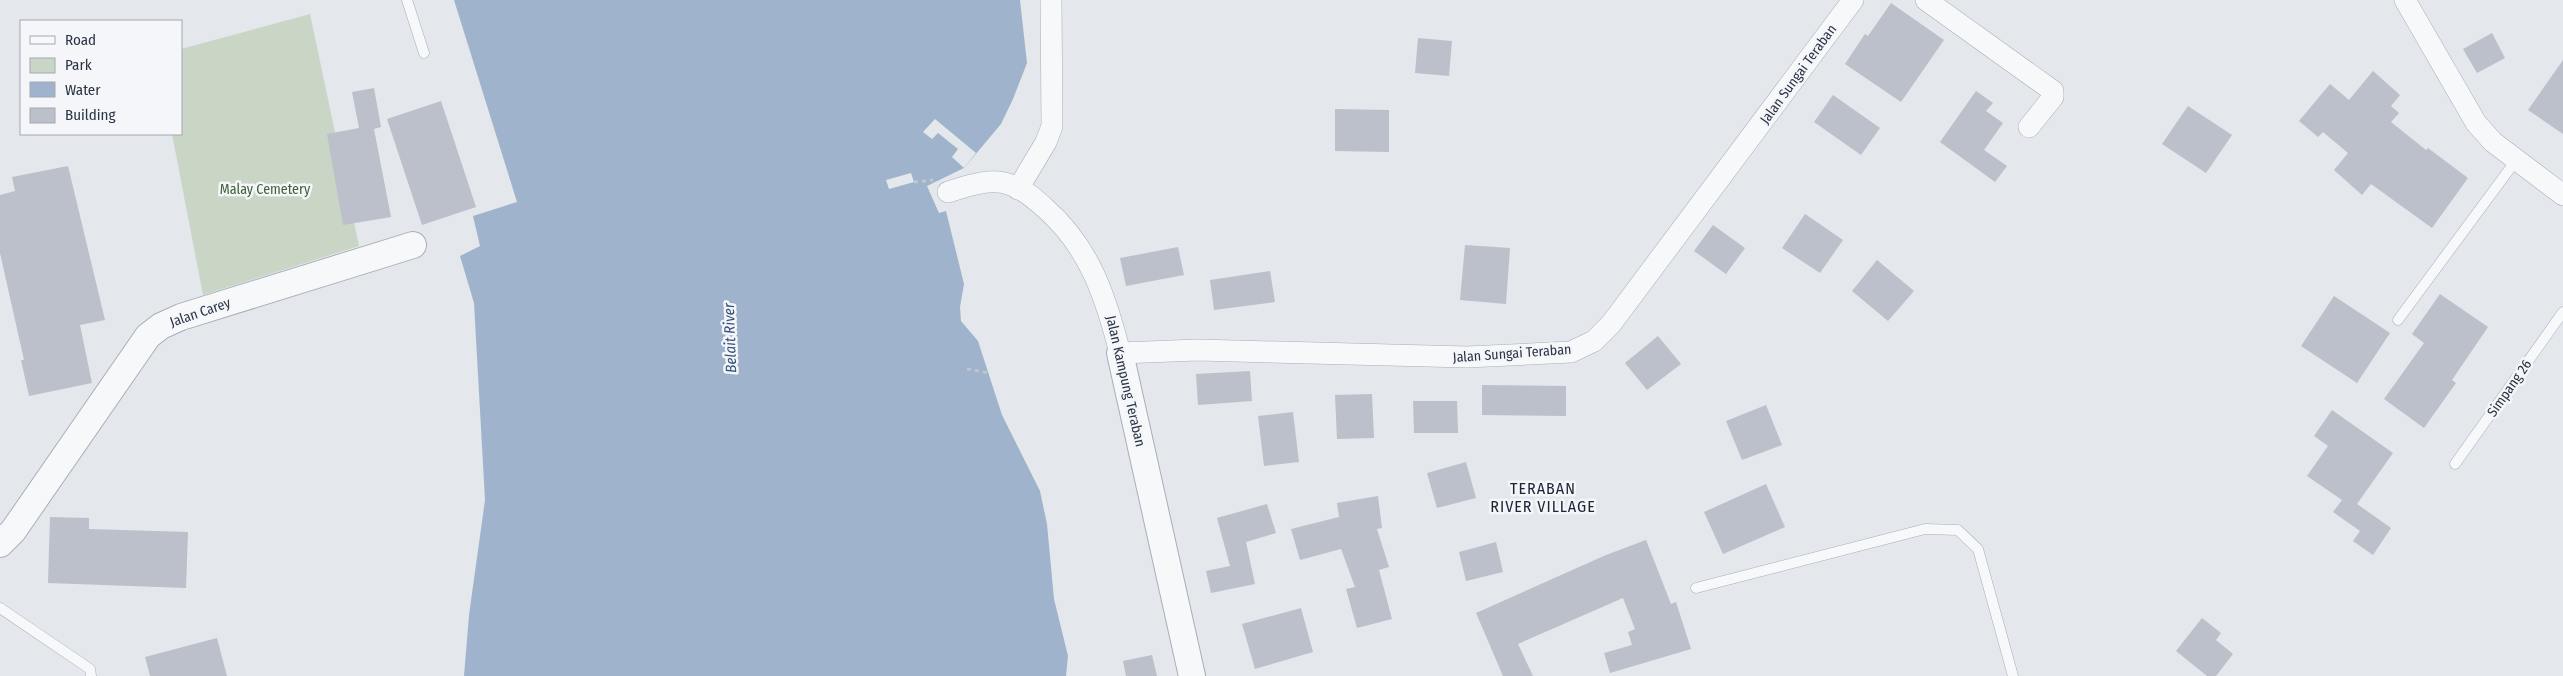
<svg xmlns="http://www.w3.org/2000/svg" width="2563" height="676" viewBox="0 0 2563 676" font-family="'Fira Sans Condensed',sans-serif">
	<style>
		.green { fill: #c9d6c5 }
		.water { fill: #9fb4cc }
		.pier { fill: #e4e7ec }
		.building { fill: #bbc0ca }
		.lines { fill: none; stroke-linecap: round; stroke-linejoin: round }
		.service-casing { stroke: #a9aeb7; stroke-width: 11 }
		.minor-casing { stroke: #a9aeb7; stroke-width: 22 }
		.tertiary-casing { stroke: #a9aeb7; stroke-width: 28 }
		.path { stroke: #c2c5cb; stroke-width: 3; stroke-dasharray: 4 4; stroke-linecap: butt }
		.service { stroke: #f7f8fa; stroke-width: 10 }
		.minor { stroke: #f7f8fa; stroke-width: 21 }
		.tertiary { stroke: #f7f8fa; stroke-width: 26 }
		.labels { text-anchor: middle; stroke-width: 5; stroke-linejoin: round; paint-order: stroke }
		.street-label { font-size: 14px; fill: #2b3445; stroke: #f4f6f9 }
		.park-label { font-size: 14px; fill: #3f6138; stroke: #f4f6f9 }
		.water-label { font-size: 15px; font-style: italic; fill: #34527a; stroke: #f4f6f9 }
		.quarter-label { font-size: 16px; letter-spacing: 1px; fill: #1d2536; stroke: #f4f6f9 }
	</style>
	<rect width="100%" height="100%" fill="#e4e7ec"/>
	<path class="green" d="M 310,14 L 359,246 L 203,295 L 172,134 L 181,134 L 181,49 Z"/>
	<path class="water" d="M 454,0 L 1020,0 L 1027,63 L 1013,99 L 1001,124 L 964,168 L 927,186 L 939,213 L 946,211 L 964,284 L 960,307 L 961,321 L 978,341 L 1002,415 L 1040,491 L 1047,524 L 1054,599 L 1068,656 L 1066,676 L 464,676 L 469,615 L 485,500 L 474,303 L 460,256 L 480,246 L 473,216 L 517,202 Z"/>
	<g class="pier">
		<path d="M 935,119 L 976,153 L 964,168 L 952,157 L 958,149 L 938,133 L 932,139 L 923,132 Z"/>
		<path d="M 911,173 L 914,182 L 889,189 L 886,180 Z"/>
	</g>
	<g class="building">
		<path d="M 1891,3 L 1944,40 L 1901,102 L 1845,64 L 1865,34 L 1868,36 Z"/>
		<path d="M 2492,33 L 2505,58 L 2477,73 L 2463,49 Z"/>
		<path d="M 1418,38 L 1452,41 L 1449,76 L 1415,73 Z"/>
		<path d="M 2563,60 L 2563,134 L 2528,110 Z"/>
		<path d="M 2373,71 L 2400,95 L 2391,106 L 2399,113 L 2391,122 L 2426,150 L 2428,148 L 2468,178 L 2432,228 L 2371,184 L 2362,195 L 2334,170 L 2348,153 L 2323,132 L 2318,137 L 2299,121 L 2330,84 L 2349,100 Z"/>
		<path d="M 374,88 L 381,127 L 374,129 L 391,217 L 343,225 L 327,134 L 359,128 L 352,92 Z"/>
		<path d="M 1976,91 L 1993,103 L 1986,111 L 2003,123 L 1984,150 L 2007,166 L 1995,182 L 1940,142 Z"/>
		<path d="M 1833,95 L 1880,128 L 1861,155 L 1814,122 Z"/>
		<path d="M 441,101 L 476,207 L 422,225 L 387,119 Z"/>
		<path d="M 2188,106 L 2232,135 L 2206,173 L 2162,144 Z"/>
		<path d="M 1335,109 L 1389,110 L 1389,152 L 1335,151 Z"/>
		<path d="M 68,166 L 105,320 L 80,325 L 92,383 L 29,396 L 21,360 L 24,360 L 0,253 L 0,195 L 15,191 L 12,177 Z"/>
		<path d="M 1805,214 L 1843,240 L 1820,273 L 1782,248 Z"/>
		<path d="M 1713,225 L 1745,248 L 1726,274 L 1694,251 Z"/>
		<path d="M 1465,245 L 1510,248 L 1506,304 L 1460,300 Z"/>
		<path d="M 1178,247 L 1184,275 L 1126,286 L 1120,258 Z"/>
		<path d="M 1877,260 L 1914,291 L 1888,321 L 1852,291 Z"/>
		<path d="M 1270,271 L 1275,302 L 1214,310 L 1210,280 Z"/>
		<path d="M 2440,294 L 2488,327 L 2452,380 L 2456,383 L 2424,428 L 2384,399 L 2424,343 L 2412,334 Z"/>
		<path d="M 2334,296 L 2390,333 L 2357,383 L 2301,346 Z"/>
		<path d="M 1658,336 L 1681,364 L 1647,390 L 1625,363 Z"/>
		<path d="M 1250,371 L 1252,401 L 1198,405 L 1196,374 Z"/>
		<path d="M 1482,385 L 1566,386 L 1566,416 L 1482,415 Z"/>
		<path d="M 1372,394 L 1374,438 L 1337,439 L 1335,395 Z"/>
		<path d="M 1413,401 L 1457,401 L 1458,433 L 1414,433 Z"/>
		<path d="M 1766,405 L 1782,445 L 1742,460 L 1726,421 Z"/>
		<path d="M 2332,410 L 2393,453 L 2357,504 L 2391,528 L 2373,555 L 2353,541 L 2360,531 L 2333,512 L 2342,500 L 2307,476 L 2328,446 L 2314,436 Z"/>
		<path d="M 1293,412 L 1299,462 L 1264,466 L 1258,416 Z"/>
		<path d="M 1466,462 L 1476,498 L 1437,508 L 1427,473 Z"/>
		<path d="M 1766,484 L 1785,527 L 1723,554 L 1704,512 Z"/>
		<path d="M 1378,496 L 1382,528 L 1377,529 L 1389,567 L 1379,570 L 1392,619 L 1357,628 L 1346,589 L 1355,587 L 1341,549 L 1300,560 L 1291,529 L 1339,517 L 1337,503 Z"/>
		<path d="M 1267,504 L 1276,533 L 1246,542 L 1255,584 L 1211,593 L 1206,571 L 1230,566 L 1217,518 Z"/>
		<path d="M 50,517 L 89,518 L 89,529 L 188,532 L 186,588 L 48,583 Z"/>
		<path d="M 1646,540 L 1671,604 L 1676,602 L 1691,649 L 1610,673 L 1604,653 L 1632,645 L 1628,632 L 1635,629 L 1623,598 L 1518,644 L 1533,676 L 1503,676 L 1476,613 L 1606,555 Z"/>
		<path d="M 1496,542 L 1503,572 L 1466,581 L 1459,552 Z"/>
		<path d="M 1301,608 L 1313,652 L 1255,669 L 1242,624 Z"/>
		<path d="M 2202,618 L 2221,633 L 2216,640 L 2233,654 L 2216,676 L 2207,676 L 2176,651 Z"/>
		<path d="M 217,638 L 227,676 L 150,676 L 145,657 Z"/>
		<path d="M 1152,655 L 1157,676 L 1126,676 L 1123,661 Z"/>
	</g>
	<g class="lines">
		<g class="service-casing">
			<g id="service">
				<path d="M 407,0 L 424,53"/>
				<path d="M 2398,320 L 2517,159"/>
				<path d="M 2455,464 L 2563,312"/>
				<path d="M 1696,588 L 1925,529 L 1958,530 L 1978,549 L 2013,676"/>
				<path d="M 0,608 L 90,669 L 91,676"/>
			</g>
		</g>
		<g class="minor-casing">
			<g id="minor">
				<path d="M 1926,0 L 2053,91 L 2053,97 L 2029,127"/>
				<path d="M 2405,0 L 2476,123 L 2493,142 L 2563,195"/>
				<path d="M 1018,189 L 1046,142 L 1052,126 L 1051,0"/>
				<path d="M 948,192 C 967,186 991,177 1011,185 C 1024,189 1037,201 1046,209 C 1090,248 1106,298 1120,353 L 1198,350 L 1467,357 L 1571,352 L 1594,341 L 1611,324 L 1853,0"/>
			</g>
		</g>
		<g class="tertiary-casing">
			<g id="tertiary">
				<path d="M 1120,353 L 1192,676"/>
				<path d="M 0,544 L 13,531 L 148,336 L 161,326 L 181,317 L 413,245"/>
			</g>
		</g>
		<g class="path">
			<path d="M 914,182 L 933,180"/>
			<path d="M 967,369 L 989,373"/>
		</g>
		<use href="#service" class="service"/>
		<use href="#minor" class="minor"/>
		<use href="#tertiary" class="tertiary"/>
	</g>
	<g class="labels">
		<g class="street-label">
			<text transform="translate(1798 74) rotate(-54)" y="5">Jalan Sungai Teraban</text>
			<text transform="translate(200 312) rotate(-19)" y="5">Jalan Carey</text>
			<text transform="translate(1512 353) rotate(-4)" y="5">Jalan Sungai Teraban</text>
			<text transform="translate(1126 381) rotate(77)" y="5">Jalan Kampung Teraban</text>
			<text transform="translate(2509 388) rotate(-55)" y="5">Simpang 26</text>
		</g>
		<g class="park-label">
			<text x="265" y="194">Malay Cemetery</text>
		</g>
		<g class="water-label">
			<text transform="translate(730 338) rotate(-92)" y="5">Belait River</text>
		</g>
		<g class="quarter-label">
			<text x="1543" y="494">TERABAN<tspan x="1543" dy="18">RIVER VILLAGE</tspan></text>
		</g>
	</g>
	<rect x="20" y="20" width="162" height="115" fill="#f4f6f9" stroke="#a4a8b1"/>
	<rect x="30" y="36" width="25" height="8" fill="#f7f8fa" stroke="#a4a8b1"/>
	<text x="65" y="45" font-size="15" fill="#2b3445">Road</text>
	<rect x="30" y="58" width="25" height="15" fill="#c9d6c5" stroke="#a4a8b1"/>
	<text x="65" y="70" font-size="15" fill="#2b3445">Park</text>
	<rect x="30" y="82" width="25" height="15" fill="#9fb4cc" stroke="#a4a8b1"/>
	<text x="65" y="95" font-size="15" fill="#2b3445">Water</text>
	<rect x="30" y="108" width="25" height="15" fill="#bbc0ca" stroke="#a4a8b1"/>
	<text x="65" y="120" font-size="15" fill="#2b3445">Building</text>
</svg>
